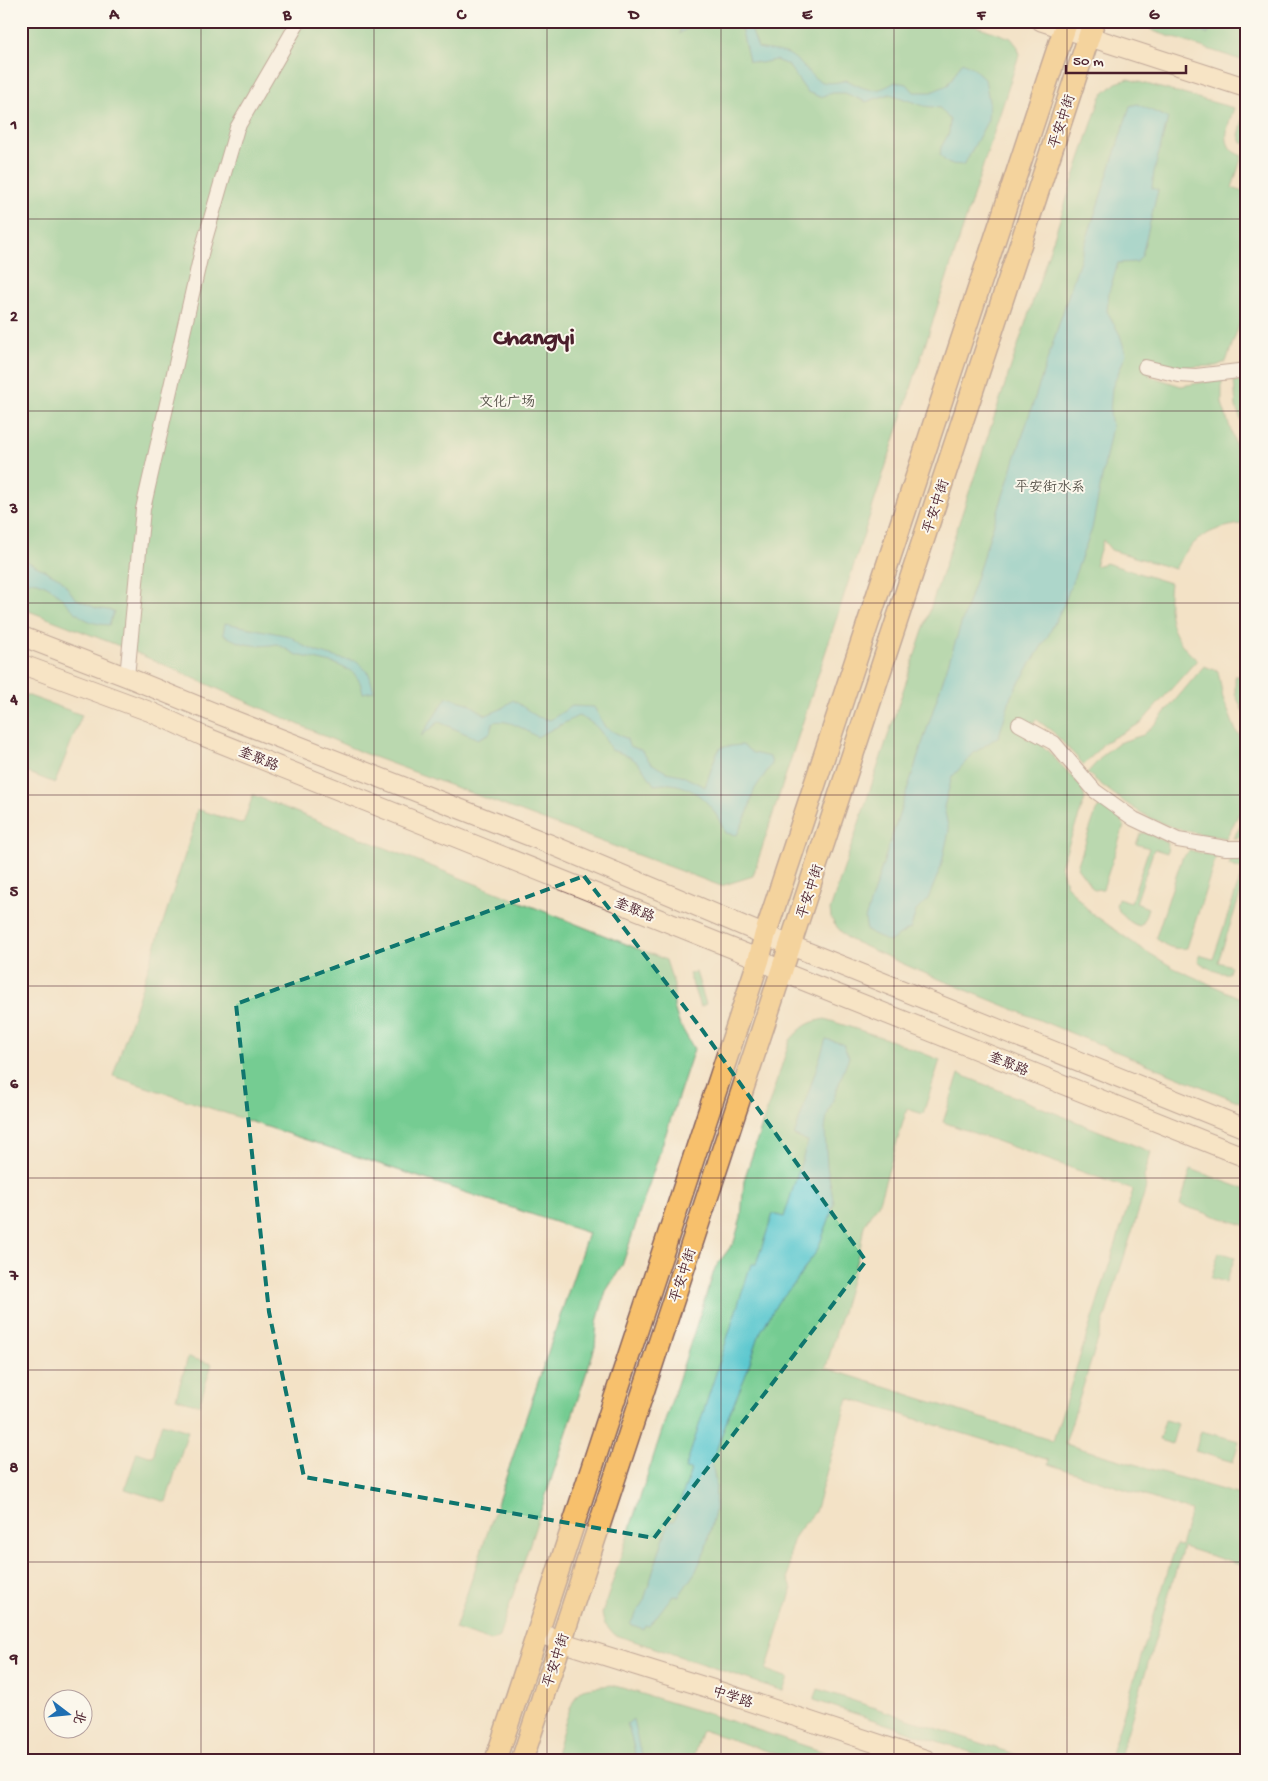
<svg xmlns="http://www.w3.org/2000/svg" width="1268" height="1781" viewBox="0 0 1268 1781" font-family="'Gochi Hand','LXGW WenKai TC',sans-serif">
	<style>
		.green { fill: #74cc92; stroke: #5f765e }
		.water { fill: #5ac7cf; stroke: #52737d }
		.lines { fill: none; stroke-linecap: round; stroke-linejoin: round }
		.street-casing { stroke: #856361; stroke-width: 16 }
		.secondary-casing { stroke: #856361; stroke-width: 21 }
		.primary-casing { stroke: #856361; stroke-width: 24 }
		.street { stroke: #fff; stroke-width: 14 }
		.secondary { stroke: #fce6c4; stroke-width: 19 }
		.primary { stroke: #f7c06c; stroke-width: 21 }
		.marked { fill: none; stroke: #0f766e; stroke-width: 4; stroke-dasharray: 10 6; stroke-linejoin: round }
		.grid { fill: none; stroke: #4a1f2b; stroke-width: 1; stroke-opacity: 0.55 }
		.labels { text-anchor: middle; stroke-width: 4; stroke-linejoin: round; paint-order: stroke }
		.street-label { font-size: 14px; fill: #4a1f2b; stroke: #fbf7ec }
		.park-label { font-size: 14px; fill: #57534a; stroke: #fbf7ec }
		.town-label { font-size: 24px; font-weight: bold; fill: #4a1f2b; stroke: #fbf7ec }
		.neatline { fill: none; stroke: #4a1f2b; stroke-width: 2 }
		.grid-label { font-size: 16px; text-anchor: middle; font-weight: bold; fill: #4a1f2b }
	</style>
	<rect width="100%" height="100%" fill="#fbf7ec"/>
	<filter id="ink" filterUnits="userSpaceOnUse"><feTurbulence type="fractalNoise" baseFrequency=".02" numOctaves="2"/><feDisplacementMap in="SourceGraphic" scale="10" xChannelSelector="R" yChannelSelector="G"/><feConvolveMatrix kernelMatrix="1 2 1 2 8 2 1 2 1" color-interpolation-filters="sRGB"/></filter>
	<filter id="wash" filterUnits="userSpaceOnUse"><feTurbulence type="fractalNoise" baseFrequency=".0096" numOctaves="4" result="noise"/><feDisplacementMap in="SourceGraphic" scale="20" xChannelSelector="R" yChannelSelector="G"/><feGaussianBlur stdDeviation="1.12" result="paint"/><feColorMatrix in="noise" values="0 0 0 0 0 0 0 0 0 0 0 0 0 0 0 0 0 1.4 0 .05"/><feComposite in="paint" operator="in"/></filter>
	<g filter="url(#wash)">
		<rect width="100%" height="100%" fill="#f3e2c6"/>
		<g class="green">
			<path d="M 21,21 L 962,21 L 1011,38 L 1018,47 L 1019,55 L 753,876 L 721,886 L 363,753 L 130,650 L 21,608 Z"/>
			<path d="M 1140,21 L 1247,21 L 1247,62 L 1153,31 Z"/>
			<path d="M 1128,79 L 1234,108 C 1230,120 1221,139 1232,150 C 1234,153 1239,154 1242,156 L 1232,188 L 1247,193 L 1247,303 L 1226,362 L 1216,366 L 1178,367 L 1154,359 L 1150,376 L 1181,386 L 1222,379 L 1222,403 L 1242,464 L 1242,524 C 1209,528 1190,540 1175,569 L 1111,550 L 1103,540 L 1095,566 L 1106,563 L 1170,583 C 1166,616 1171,638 1197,660 L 1141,723 L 1105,742 L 1084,765 L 1053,732 L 1036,719 L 1025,738 L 1038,742 L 1047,750 L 1081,786 L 1085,799 L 1061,866 L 1066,884 L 1089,911 L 1139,947 L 1174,968 L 1247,1001 L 1247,1105 L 917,970 L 848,939 L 835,925 L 831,918 L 830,910 L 1101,96 L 1116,83 Z"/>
			<path d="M 1245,112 L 1247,112 L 1247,144 L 1242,143 L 1239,135 Z"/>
			<path d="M 1247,380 L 1247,435 L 1236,407 L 1234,381 Z"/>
			<path d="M 1204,666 L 1218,671 L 1223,698 L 1236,731 L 1247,745 L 1247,799 L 1226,838 C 1206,835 1187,832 1169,826 C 1138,815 1112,793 1087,773 L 1106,752 L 1118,743 L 1143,735 L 1156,723 Z"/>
			<path d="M 1235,676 L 1247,676 L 1247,720 L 1235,694 Z"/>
			<path d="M 21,693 L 82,715 L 55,783 L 21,770 Z"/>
			<path d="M 253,795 L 666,960 L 674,985 L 674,1007 L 679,1023 L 694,1049 L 622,1266 L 606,1291 L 597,1322 L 595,1347 L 499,1637 L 491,1641 L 455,1629 L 588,1233 L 113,1076 L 192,833 L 197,809 L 243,824 Z"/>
			<path d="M 1105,805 L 1121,818 L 1124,826 L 1103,889 L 1094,890 L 1077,867 L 1096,811 L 1100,806 Z"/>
			<path d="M 1247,816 L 1247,837 L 1233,838 Z"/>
			<path d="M 1141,833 L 1146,833 L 1168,843 L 1167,853 L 1154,849 L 1136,903 L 1148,908 L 1143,923 L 1140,926 C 1131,925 1120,914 1116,906 L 1118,898 L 1131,902 L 1149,848 L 1136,844 Z"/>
			<path d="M 1190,850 L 1216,857 L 1187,948 C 1175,950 1164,947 1156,937 L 1182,858 Z"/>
			<path d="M 1247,854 L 1247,874 L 1218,962 L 1231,966 L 1229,973 C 1220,975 1205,967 1198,961 L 1199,955 L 1213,959 L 1243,870 L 1229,865 L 1232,857 L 1236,855 Z"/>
			<path d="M 696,972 L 706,1004 L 700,1007 L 689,974 Z"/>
			<path d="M 825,1019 L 887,1039 L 940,1060 L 923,1114 L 907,1109 L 878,1205 L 870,1215 L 864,1226 L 860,1249 L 826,1368 L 1053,1441 L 1133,1190 L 943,1122 L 959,1074 L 1151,1152 L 1144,1177 L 1146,1187 L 1144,1194 L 1065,1444 L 1247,1497 L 1247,1567 L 1183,1547 L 1119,1760 L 1109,1760 L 1176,1545 L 1181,1546 L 1191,1511 L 1048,1464 L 1049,1460 L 848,1398 L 815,1512 L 801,1528 L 794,1538 L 790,1551 L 788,1578 L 792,1589 L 766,1670 L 788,1678 L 783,1691 L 613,1634 L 604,1623 L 602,1614 L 715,1268 L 734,1242 L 741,1218 L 744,1180 L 790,1040 C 802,1027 807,1022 825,1019 Z"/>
			<path d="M 1191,1169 L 1247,1190 L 1247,1226 L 1180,1205 Z"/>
			<path d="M 1219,1252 L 1235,1257 L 1226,1282 L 1211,1278 Z"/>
			<path d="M 188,1357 L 212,1364 L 199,1405 L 176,1398 Z"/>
			<path d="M 1165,1420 L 1178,1424 L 1172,1444 L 1159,1440 Z"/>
			<path d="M 162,1423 L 188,1431 L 166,1502 L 125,1489 L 137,1452 L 149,1456 L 153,1456 L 155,1453 L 154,1447 Z"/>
			<path d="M 1201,1431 L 1239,1441 L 1233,1462 L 1195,1451 Z"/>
			<path d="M 612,1685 L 706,1713 L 848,1760 L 794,1760 L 702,1730 L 692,1760 L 554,1760 C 559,1745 570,1698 581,1690 C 585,1687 605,1686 612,1685 Z"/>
			<path d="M 818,1689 L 1032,1760 L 994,1760 L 814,1700 Z"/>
		</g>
		<g class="water">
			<path d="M 686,21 L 698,21 L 679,34 L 682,25 Z"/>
			<path d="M 736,21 L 748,21 L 758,48 C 766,50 784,51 790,55 C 814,71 811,90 847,80 C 867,91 876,94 895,82 L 907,84 L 914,92 L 931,92 L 948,85 L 962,62 L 972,67 L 985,79 L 989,101 L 988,120 L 964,165 L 949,164 L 940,156 L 941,147 L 949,133 L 950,120 L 940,108 L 924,106 L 890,94 L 866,102 L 845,93 L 833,93 L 820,97 L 807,92 L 788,65 L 775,60 L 761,63 L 749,61 L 742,32 Z"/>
			<path d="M 1170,21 L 1215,21 L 1208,34 L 1169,24 Z"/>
			<path d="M 1137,104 L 1168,118 L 1154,172 L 1152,188 L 1158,190 L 1142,255 L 1137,262 L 1118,263 L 1109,292 L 1107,311 L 1120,335 L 1126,354 L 1112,388 L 1110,413 L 1112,426 L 1092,529 L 1064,604 L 1048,636 L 1011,696 L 999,736 L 974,753 L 952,777 L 944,807 L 949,831 L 941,867 L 928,899 L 916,911 L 911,928 L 889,942 L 867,931 L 865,919 L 1130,106 Z"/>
			<path d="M 21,558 L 61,579 L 75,598 L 96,608 L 114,611 L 109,625 C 69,624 67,590 37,582 C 32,581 26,582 21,581 Z"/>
			<path d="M 225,623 L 290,636 L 304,646 L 318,652 L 342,659 L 357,661 L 369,674 L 374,691 L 363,693 L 360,682 L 353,672 L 336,664 L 297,655 L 277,644 C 258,648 239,645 223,634 Z"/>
			<path d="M 447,697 L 468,703 L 486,715 L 501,709 L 513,700 L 538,717 L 550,720 L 572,706 L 594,707 L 605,727 L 627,739 L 629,746 L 641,750 L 651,763 L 666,772 L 681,775 L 705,787 L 716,755 L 721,747 L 742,745 L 753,753 L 770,757 L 772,764 L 754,790 L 748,812 L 737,835 L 725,833 C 716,809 698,787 671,784 C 666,783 660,785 654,785 C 641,764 636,757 611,750 C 601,731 598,724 578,716 L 537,737 C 523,729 510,719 493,722 L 490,733 L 478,739 L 439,722 L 421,736 Z"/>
			<path d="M 826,1039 L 843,1044 L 849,1057 L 827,1116 L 825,1130 L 827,1166 L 834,1203 L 830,1217 L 817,1251 L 808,1263 L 796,1282 L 778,1302 L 760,1333 L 745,1377 L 728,1417 L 712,1462 L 716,1485 L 715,1511 L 705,1551 L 696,1571 L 679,1596 L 673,1595 L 649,1626 L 645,1625 L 643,1629 L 630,1624 L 644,1600 L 669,1521 L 674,1521 L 691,1470 L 685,1469 L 751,1264 L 756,1264 L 773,1214 L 784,1217 L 808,1141 L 794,1136 Z"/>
			<path d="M 633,1719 L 639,1746 L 644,1760 L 635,1760 L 634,1748 L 627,1724 Z"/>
		</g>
	</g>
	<g filter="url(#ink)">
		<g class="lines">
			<g class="street-casing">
				<g id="street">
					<path d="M 1145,367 L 1179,375 L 1196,376 L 1247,370"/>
					<path d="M 127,677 L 143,509 L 202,250 L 237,128 L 299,21"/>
					<path d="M 1019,724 L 1054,743 L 1095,791 L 1134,819 L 1178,840 L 1226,848 L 1247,848"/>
				</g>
			</g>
			<g class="secondary-casing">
				<g id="secondary">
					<path d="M 1041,21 L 1247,88"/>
					<path d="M 21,636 L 127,677 L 210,711 L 547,843 L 765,935 L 1247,1129"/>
					<path d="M 21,664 L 151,712 L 203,736 L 759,959 L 782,972 L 1247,1158"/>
					<path d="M 538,1632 L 561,1642 L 715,1690 L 927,1760"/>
				</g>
			</g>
			<g class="primary-casing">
				<g id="primary">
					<path d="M 496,1760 L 759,959 L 765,935 L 1067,21"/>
					<path d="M 522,1760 L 1094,21"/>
				</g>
			</g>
			<use href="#street" class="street"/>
			<use href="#secondary" class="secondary"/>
			<use href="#primary" class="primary"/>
		</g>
	</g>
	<path d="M0 0H1268V1781H0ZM 584,876 L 703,1031 L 866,1261 L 654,1538 L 304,1477 L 269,1312 L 236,1004 Z" fill="#f3e2c6" fill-opacity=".55" fill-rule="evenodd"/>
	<path class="marked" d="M 584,876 L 703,1031 L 866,1261 L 654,1538 L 304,1477 L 269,1312 L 236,1004 Z"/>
	<path class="grid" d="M 201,21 L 201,1760M 374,21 L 374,1760M 547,21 L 547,1760M 721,21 L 721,1760M 894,21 L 894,1760M 1067,21 L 1067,1760M 21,219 L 1247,219M 21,411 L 1247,411M 21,603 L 1247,603M 21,795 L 1247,795M 21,986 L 1247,986M 21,1178 L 1247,1178M 21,1370 L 1247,1370M 21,1562 L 1247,1562"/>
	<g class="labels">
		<g class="street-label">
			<text transform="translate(1061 121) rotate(-72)" y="5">平安中街</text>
			<text transform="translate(935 506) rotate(-72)" y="5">平安中街</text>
			<text transform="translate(259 758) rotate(22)" y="5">奎聚路</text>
			<text transform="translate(809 891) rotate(-72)" y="5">平安中街</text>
			<text transform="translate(635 909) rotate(22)" y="5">奎聚路</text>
			<text transform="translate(1009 1063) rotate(22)" y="5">奎聚路</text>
			<text transform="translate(682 1275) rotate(-72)" y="5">平安中街</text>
			<text transform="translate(555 1660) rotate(-72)" y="5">平安中街</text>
			<text transform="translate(733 1696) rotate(18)" y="5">中学路</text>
		</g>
		<g class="park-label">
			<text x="507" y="406">文化广场</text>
			<text x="1050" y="491">平安街水系</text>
		</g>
		<g class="town-label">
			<text x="534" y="344">Changyi</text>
		</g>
	</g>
	<rect width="1268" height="1781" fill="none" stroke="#fbf7ec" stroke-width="55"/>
	<g transform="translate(68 1714) rotate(106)"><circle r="24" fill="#fbf7ec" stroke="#b4a19f"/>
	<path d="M0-4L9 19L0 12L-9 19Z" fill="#1f6fb2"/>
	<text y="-8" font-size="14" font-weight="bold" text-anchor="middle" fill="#4a1f2b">北</text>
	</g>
	<path d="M1066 65v8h120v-8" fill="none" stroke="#4a1f2b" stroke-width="2.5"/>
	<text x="1073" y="65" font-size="15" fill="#4a1f2b" stroke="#fbf7ec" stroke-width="4" paint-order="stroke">50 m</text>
	<rect x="28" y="28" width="1212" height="1726" class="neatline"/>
	<g class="grid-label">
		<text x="114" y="19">A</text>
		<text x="287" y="19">B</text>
		<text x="461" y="19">C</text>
		<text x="634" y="19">D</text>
		<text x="807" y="19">E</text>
		<text x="981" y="19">F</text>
		<text x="1154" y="19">G</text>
		<text x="14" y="129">1</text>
		<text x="14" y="321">2</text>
		<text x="14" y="513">3</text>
		<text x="14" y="704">4</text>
		<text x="14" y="896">5</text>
		<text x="14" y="1088">6</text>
		<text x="14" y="1280">7</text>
		<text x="14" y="1472">8</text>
		<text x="14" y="1663">9</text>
	</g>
</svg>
